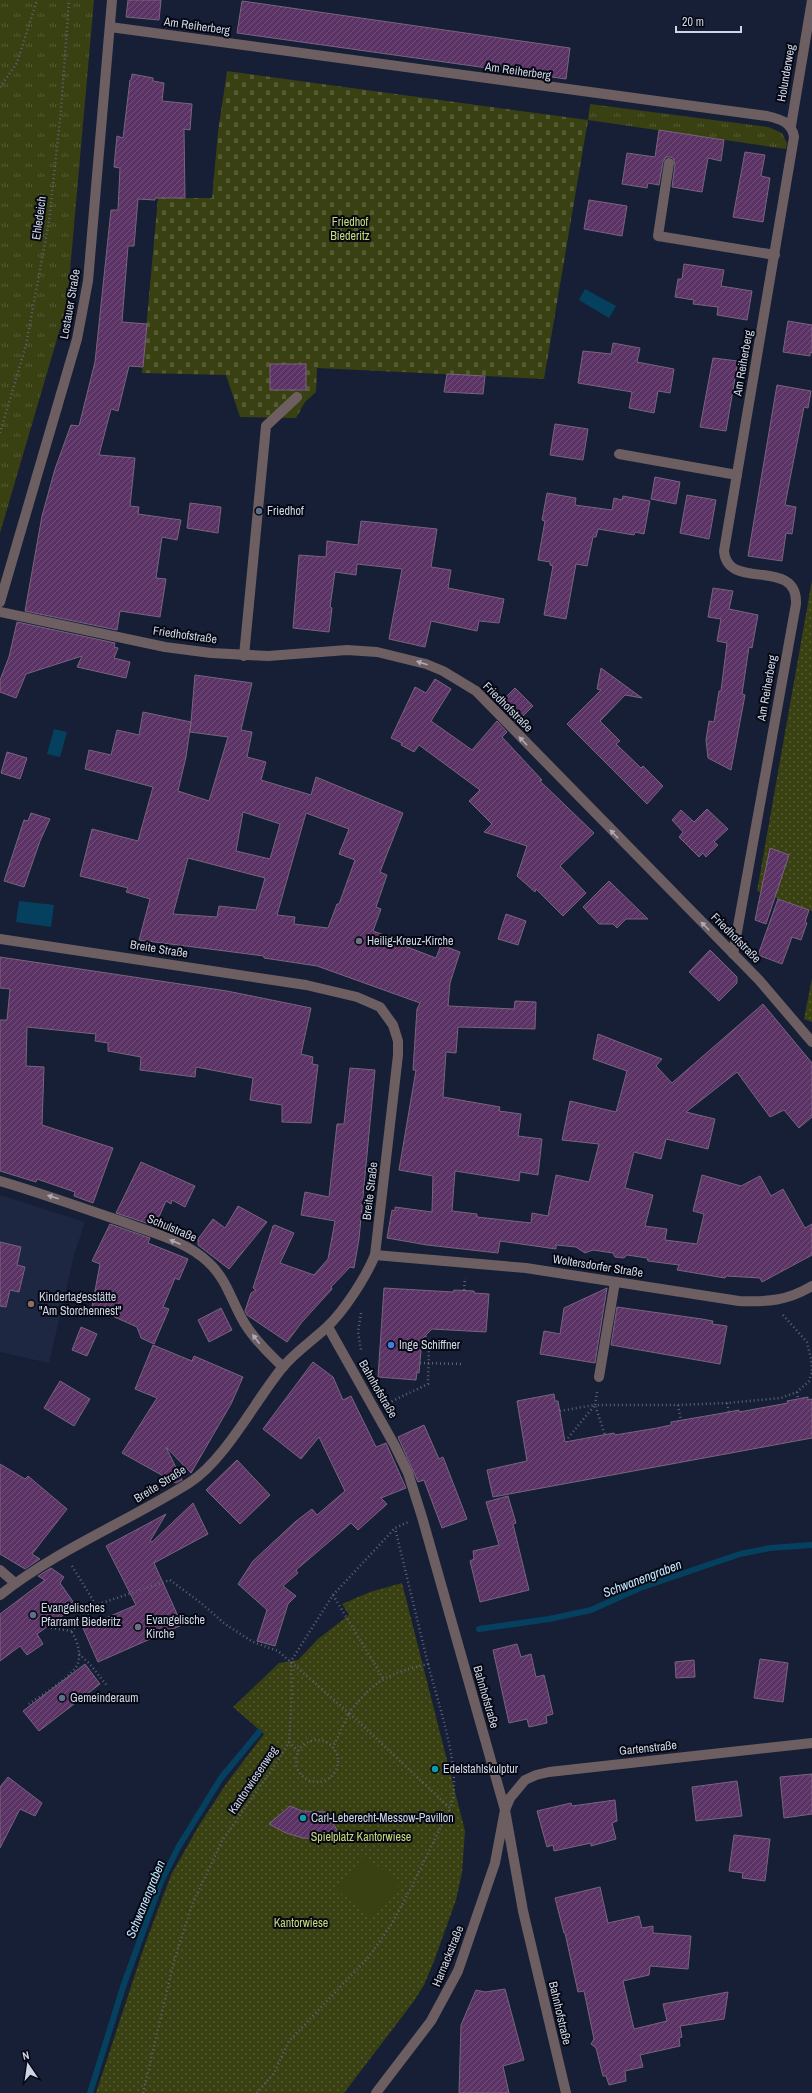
<svg xmlns="http://www.w3.org/2000/svg" width="812" height="2093" viewBox="0 0 812 2093" font-family="'Archivo Narrow',sans-serif">
	<style>
		.built { fill: #1d2742 }
		.grass { fill: url(#grass-tufts) }
		.cemetery { fill: url(#cemetery-stones) }
		.park { fill: url(#park-dots) }
		.pitch { fill: #394011 }
		.water { fill: #06405f }
		.lines { fill: none; stroke-linecap: round; stroke-linejoin: round }
		.stream { stroke: #06405f; stroke-width: 6 }
		.building { fill: url(#building-hatch); stroke: #78647d; fill-rule: evenodd }
		.path { stroke: #5c6478; stroke-width: 2.5; stroke-dasharray: 1 3; stroke-linecap: butt }
		.minor { stroke: #6d5e62; stroke-width: 10 }
		.oneway { fill: #adabb7 }
		.service-dot { fill: #5c6f8a; stroke: #060913; stroke-width: 1.5 }
		.worship-dot { fill: #6b7280; stroke: #060913; stroke-width: 1.5 }
		.education-dot { fill: #8d6e63; stroke: #060913; stroke-width: 1.5 }
		.shop-dot { fill: #3f7fe0; stroke: #060913; stroke-width: 1.5 }
		.culture-dot { fill: #0f9aa8; stroke: #060913; stroke-width: 1.5 }
		.labels { text-anchor: middle; stroke-width: 4; stroke-linejoin: round; paint-order: stroke }
		.street-label { font-size: 12px; fill: #cfd5e5; stroke: #060913 }
		.park-label { font-size: 12px; fill: #c8da79; stroke: #060913 }
		.poi-label { font-size: 12px; fill: #cfd5e5; stroke: #060913; text-anchor: start }
		.water-label { font-size: 13px; font-style: italic; fill: #c3e6fe; stroke: #060913 }
	</style>
	<defs>
		<pattern id="grass-tufts" width="24" height="20" patternUnits="userSpaceOnUse"><rect width="24" height="20" fill="#394011"/><path d="M3 7l-1-3M5 7V3M7 7l1-3M15 17l-1-3M17 17v-4M19 17l1-3" fill="none" stroke="#555b34"/></pattern>
		<pattern id="cemetery-stones" width="16" height="16" patternUnits="userSpaceOnUse"><rect width="16" height="16" fill="#394011"/><path d="M2 7V4a2 2 0 0 1 4 0v3zM10 15v-3a2 2 0 0 1 4 0v3z" fill="#555b34"/></pattern>
		<pattern id="park-dots" width="8" height="8" patternUnits="userSpaceOnUse"><rect width="8" height="8" fill="#394011"/><path d="M2 2h.1M6 6h.1" fill="none" stroke="#555b34" stroke-width="1.8" stroke-linecap="round"/></pattern>
		<pattern id="building-hatch" width="6" height="6" patternUnits="userSpaceOnUse"><rect width="6" height="6" fill="#5b3365"/><path d="M-1 1l2-2M0 6l6-6M5 7l2-2" fill="none" stroke="#72507b"/></pattern>
	</defs>
	<rect width="100%" height="100%" fill="#161f35"/>
	<path class="built" d="M 0,1195 L 85,1222 L 74,1255 L 49,1363 L 0,1352 Z"/>
	<g class="grass">
		<path d="M 0,0 L 94,0 L 67,305 L 0,533 Z"/>
		<path d="M 590,104 L 768,127 L 782,133 L 787,143 L 786,149 L 588,120 Z"/>
	</g>
	<path class="cemetery" d="M 227,71 L 588,120 L 544,379 L 317,368 L 316,392 L 305,402 L 296,418 L 240,417 L 226,375 L 142,373 L 158,198 L 212,198 L 218,132 Z"/>
	<g class="park">
		<path d="M 812,580 L 812,911 L 757,891 Z"/>
		<path d="M 812,978 L 812,1022 L 804,1019 Z"/>
		<path d="M 402,1583 L 465,1831 L 462,1873 L 456,1900 L 434,1961 L 424,1985 L 414,2001 L 344,2093 L 96,2093 L 144,1947 L 171,1875 L 198,1827 L 226,1784 L 264,1734 L 233,1707 L 279,1663 L 298,1660 L 318,1639 L 349,1615 L 342,1604 L 370,1592 Z"/>
	</g>
	<path class="pitch" d="M 364,1855 L 400,1884 L 372,1918 L 337,1890 Z"/>
	<g class="water">
		<path d="M 585,289 L 616,306 L 609,318 L 579,300 Z"/>
		<path d="M 54,729 L 67,732 L 60,757 L 47,754 Z"/>
		<path d="M 19,901 L 54,905 L 51,927 L 16,922 Z"/>
	</g>
	<g class="lines">
		<g class="stream">
			<path d="M 479,1629 L 549,1619 L 591,1610 L 640,1588 L 740,1554 L 770,1548 L 812,1545"/>
			<path d="M 90,2093 L 124,1984 L 161,1882 L 179,1846 L 221,1778 L 259,1732"/>
		</g>
	</g>
	<g class="building">
		<path d="M 128,0 L 161,0 L 159,20 L 126,17 Z"/>
		<path d="M 242,1 L 570,48 L 566,79 L 237,33 Z"/>
		<path d="M 132,74 L 153,78 L 153,81 L 164,83 L 162,101 L 192,104 L 190,130 L 184,129 L 185,198 L 155,198 L 155,200 L 138,199 L 134,246 L 128,246 L 122,322 L 147,324 L 143,367 L 129,366 L 118,411 L 111,409 L 99,455 L 135,458 L 130,506 L 139,507 L 138,514 L 181,520 L 177,540 L 162,537 L 156,578 L 166,579 L 160,617 L 120,611 L 117,630 L 25,611 L 42,516 L 55,469 L 71,425 L 79,426 L 95,362 L 111,210 L 118,210 L 120,168 L 114,167 L 117,136 L 123,138 L 130,80 L 131,80 Z"/>
		<path d="M 659,130 L 724,140 L 721,161 L 708,158 L 702,192 L 672,187 L 675,164 L 673,158 L 670,157 L 666,157 L 663,162 L 659,185 L 648,183 L 647,188 L 622,184 L 627,153 L 655,157 Z"/>
		<path d="M 745,152 L 765,155 L 761,176 L 770,178 L 763,222 L 733,217 Z"/>
		<path d="M 589,200 L 627,206 L 622,236 L 584,229 Z"/>
		<path d="M 684,264 L 724,270 L 721,286 L 752,291 L 747,320 L 717,315 L 718,307 L 693,304 L 694,300 L 675,297 L 678,279 L 682,279 Z"/>
		<path d="M 788,321 L 812,325 L 812,353 L 810,352 L 810,356 L 783,352 Z"/>
		<path d="M 613,343 L 640,348 L 637,362 L 674,369 L 670,393 L 658,391 L 654,413 L 629,408 L 632,392 L 578,383 L 583,351 L 611,354 Z"/>
		<path d="M 713,358 L 738,361 L 726,431 L 700,427 Z"/>
		<rect x="270" y="364" width="36" height="26"/>
		<path d="M 447,374 L 485,376 L 483,394 L 444,392 Z"/>
		<path d="M 777,385 L 811,391 L 808,408 L 804,407 L 785,505 L 796,507 L 792,534 L 786,533 L 782,561 L 748,556 Z"/>
		<path d="M 555,424 L 588,429 L 583,460 L 550,455 Z"/>
		<path d="M 655,477 L 680,482 L 676,504 L 651,499 Z"/>
		<path d="M 547,493 L 576,498 L 575,505 L 612,510 L 614,498 L 622,500 L 623,496 L 650,501 L 644,534 L 635,532 L 634,535 L 598,529 L 596,537 L 593,537 L 587,566 L 576,564 L 566,619 L 544,615 L 553,566 L 550,565 L 550,562 L 538,560 L 545,521 L 542,520 Z"/>
		<path d="M 687,495 L 716,500 L 709,539 L 680,533 Z"/>
		<path d="M 190,503 L 221,507 L 218,533 L 187,528 Z"/>
		<path d="M 361,521 L 437,529 L 431,567 L 451,570 L 448,588 L 504,599 L 499,623 L 479,621 L 477,631 L 431,621 L 425,647 L 389,639 L 402,569 L 357,564 L 356,575 L 335,572 L 330,607 L 332,608 L 329,632 L 293,628 L 299,555 L 326,557 L 327,541 L 358,545 Z"/>
		<path d="M 713,588 L 733,591 L 729,609 L 758,615 L 752,648 L 749,647 L 742,694 L 745,695 L 731,770 L 708,758 L 706,740 L 709,721 L 714,722 L 719,691 L 721,691 L 727,643 L 717,641 L 721,619 L 708,617 Z"/>
		<path d="M 17,622 L 115,643 L 114,647 L 118,648 L 114,658 L 130,662 L 126,678 L 77,667 L 82,656 L 26,674 L 16,698 L 0,692 L 0,680 L 9,657 Z"/>
		<path d="M 601,668 L 642,698 L 625,695 L 600,721 L 620,741 L 616,744 L 641,768 L 643,766 L 663,786 L 647,804 L 567,724 L 601,690 L 597,689 Z"/>
		<path d="M 195,675 L 252,683 L 241,730 L 252,732 L 247,757 L 266,762 L 261,780 L 311,795 L 316,777 L 403,813 L 380,872 L 387,875 L 376,907 L 381,909 L 373,931 L 395,939 L 394,942 L 436,958 L 441,945 L 460,952 L 450,983 L 448,1006 L 514,1009 L 515,1001 L 536,1002 L 535,1029 L 458,1027 L 456,1053 L 446,1052 L 443,1097 L 500,1107 L 499,1111 L 521,1114 L 518,1136 L 542,1139 L 538,1175 L 520,1172 L 519,1181 L 455,1171 L 452,1211 L 477,1214 L 477,1217 L 531,1223 L 532,1213 L 548,1216 L 556,1175 L 589,1182 L 599,1144 L 562,1140 L 570,1101 L 616,1112 L 627,1071 L 593,1059 L 598,1034 L 662,1059 L 656,1066 L 672,1083 L 763,1004 L 812,1063 L 812,1117 L 799,1128 L 784,1110 L 770,1117 L 737,1072 L 686,1112 L 715,1119 L 708,1149 L 666,1139 L 661,1159 L 634,1152 L 625,1188 L 653,1195 L 645,1226 L 667,1229 L 665,1240 L 697,1244 L 704,1214 L 693,1211 L 702,1175 L 741,1186 L 760,1176 L 771,1196 L 783,1189 L 805,1228 L 812,1224 L 812,1255 L 762,1282 L 760,1278 L 726,1276 L 725,1278 L 677,1270 L 679,1265 L 648,1261 L 647,1258 L 627,1255 L 624,1258 L 615,1257 L 613,1253 L 593,1250 L 585,1253 L 576,1247 L 556,1245 L 556,1249 L 500,1241 L 498,1253 L 427,1245 L 387,1238 L 392,1210 L 395,1211 L 395,1207 L 432,1212 L 433,1176 L 399,1170 L 416,1070 L 413,1070 L 417,1009 L 420,1003 L 317,966 L 264,958 L 264,956 L 139,940 L 150,899 L 126,892 L 128,888 L 80,876 L 92,829 L 138,841 L 153,787 L 85,769 L 89,750 L 111,755 L 117,730 L 139,735 L 143,712 L 191,722 ZM 191,722 L 190,732 L 228,737 L 209,801 L 178,791 L 186,757 ZM 243,812 L 280,824 L 270,859 L 236,851 ZM 306,813 L 349,829 L 339,854 L 355,860 L 339,904 L 337,904 L 328,928 L 294,924 L 295,917 L 277,915 ZM 188,858 L 265,878 L 256,910 L 219,906 L 217,917 L 173,914 Z"/>
		<path d="M 435,679 L 451,689 L 431,721 L 472,750 L 497,721 L 507,732 L 502,737 L 542,780 L 540,781 L 594,833 L 560,866 L 586,893 L 563,916 L 536,889 L 535,892 L 517,876 L 527,846 L 484,832 L 492,824 L 469,801 L 480,790 L 419,745 L 414,752 L 401,745 L 402,743 L 391,738 L 415,687 L 426,693 Z"/>
		<path d="M 515,688 L 533,706 L 516,723 L 505,711 L 507,708 L 501,702 Z"/>
		<path d="M 7,752 L 27,758 L 20,779 L 1,773 Z"/>
		<path d="M 707,809 L 728,829 L 714,842 L 718,845 L 706,857 L 703,853 L 699,857 L 679,837 L 683,832 L 672,820 L 681,810 L 694,822 Z"/>
		<path d="M 31,813 L 50,819 L 40,841 L 24,887 L 4,881 L 24,820 L 28,821 Z"/>
		<path d="M 770,848 L 789,855 L 766,924 L 755,920 Z"/>
		<path d="M 609,881 L 648,919 L 626,919 L 617,928 L 613,924 L 599,924 L 583,907 Z"/>
		<path d="M 778,899 L 809,910 L 805,922 L 807,923 L 801,940 L 792,937 L 782,964 L 758,955 Z"/>
		<path d="M 506,914 L 526,921 L 518,945 L 498,939 Z"/>
		<path d="M 710,950 L 737,977 L 737,983 L 719,1001 L 689,972 Z"/>
		<path d="M 0,957 L 227,991 L 311,1008 L 301,1054 L 313,1057 L 312,1064 L 318,1065 L 311,1123 L 282,1122 L 282,1105 L 250,1100 L 253,1078 L 196,1067 L 195,1077 L 140,1070 L 141,1057 L 108,1051 L 108,1043 L 95,1041 L 96,1034 L 27,1027 L 26,1066 L 44,1067 L 42,1125 L 113,1148 L 93,1203 L 74,1196 L 75,1192 L 37,1179 L 36,1182 L 0,1171 L 0,1020 L 7,1020 L 10,989 L 0,988 Z"/>
		<path d="M 350,1068 L 375,1070 L 359,1239 L 354,1268 L 350,1267 L 331,1287 L 332,1289 L 302,1322 L 287,1342 L 247,1315 L 245,1311 L 251,1293 L 256,1290 L 253,1288 L 273,1226 L 275,1225 L 294,1233 L 280,1263 L 314,1275 L 328,1259 L 335,1221 L 301,1215 L 305,1192 L 329,1197 L 337,1124 L 344,1124 Z"/>
		<path d="M 141,1162 L 195,1186 L 185,1207 L 172,1200 L 171,1204 L 166,1201 L 155,1226 L 116,1213 Z"/>
		<path d="M 238,1206 L 267,1222 L 229,1269 L 198,1245 L 198,1239 L 213,1219 L 225,1228 Z"/>
		<path d="M 110,1224 L 150,1238 L 148,1243 L 188,1259 L 179,1280 L 175,1278 L 163,1307 L 169,1309 L 154,1344 L 141,1338 L 137,1327 L 92,1307 L 100,1264 L 92,1261 Z"/>
		<path d="M 0,1242 L 21,1247 L 17,1265 L 25,1267 L 19,1292 L 10,1290 L 6,1307 L 0,1306 Z"/>
		<path d="M 384,1288 L 453,1292 L 454,1290 L 474,1291 L 474,1293 L 489,1294 L 486,1332 L 432,1329 L 422,1339 L 419,1373 L 417,1372 L 416,1380 L 378,1377 Z"/>
		<path d="M 607,1288 L 595,1363 L 540,1354 L 544,1331 L 560,1334 L 564,1308 Z"/>
		<path d="M 617,1307 L 702,1319 L 713,1321 L 712,1324 L 727,1326 L 720,1364 L 611,1345 Z"/>
		<path d="M 221,1308 L 232,1330 L 209,1342 L 198,1320 Z"/>
		<path d="M 81,1327 L 97,1334 L 87,1356 L 72,1350 Z"/>
		<path d="M 153,1345 L 192,1361 L 194,1356 L 243,1377 L 231,1404 L 191,1473 L 166,1447 L 182,1480 L 176,1483 L 122,1453 L 157,1398 L 135,1389 Z"/>
		<path d="M 313,1362 L 333,1377 L 343,1400 L 351,1396 L 376,1447 L 386,1443 L 406,1488 L 381,1498 L 387,1504 L 358,1530 L 351,1523 L 296,1570 L 298,1573 L 283,1586 L 296,1596 L 288,1604 L 275,1646 L 257,1641 L 267,1610 L 238,1584 L 253,1561 L 295,1522 L 312,1509 L 317,1515 L 345,1491 L 319,1437 L 301,1459 L 263,1429 Z"/>
		<path d="M 60,1381 L 90,1399 L 74,1426 L 44,1408 Z"/>
		<path d="M 554,1394 L 555,1401 L 558,1401 L 565,1442 L 614,1433 L 615,1435 L 657,1428 L 671,1425 L 671,1422 L 729,1412 L 739,1410 L 739,1412 L 788,1403 L 787,1401 L 808,1397 L 808,1400 L 812,1399 L 812,1438 L 493,1497 L 487,1470 L 527,1461 L 517,1401 Z"/>
		<path d="M 424,1425 L 439,1459 L 443,1457 L 467,1519 L 442,1528 L 424,1480 L 418,1482 L 398,1437 Z"/>
		<path d="M 237,1460 L 270,1495 L 240,1524 L 206,1490 Z"/>
		<path d="M 0,1464 L 25,1479 L 28,1476 L 67,1509 L 32,1554 L 40,1559 L 25,1569 L 0,1554 Z"/>
		<path d="M 508,1496 L 516,1523 L 513,1524 L 529,1590 L 480,1602 L 470,1561 L 474,1559 L 473,1551 L 499,1545 L 486,1502 Z"/>
		<path d="M 193,1503 L 208,1534 L 154,1563 L 182,1625 L 98,1662 L 83,1628 L 136,1605 L 106,1546 L 166,1514 L 150,1541 L 152,1542 Z"/>
		<path d="M 51,1568 L 64,1577 L 60,1583 L 76,1606 L 37,1634 L 43,1644 L 27,1655 L 20,1646 L 0,1661 L 0,1614 L 45,1580 L 38,1576 Z"/>
		<path d="M 517,1644 L 521,1657 L 531,1654 L 536,1677 L 544,1675 L 553,1714 L 546,1716 L 547,1723 L 529,1727 L 527,1719 L 509,1723 L 493,1650 Z"/>
		<path d="M 760,1659 L 788,1663 L 783,1702 L 754,1698 Z"/>
		<path d="M 694,1660 L 695,1677 L 676,1678 L 675,1662 Z"/>
		<path d="M 85,1664 L 100,1684 L 39,1731 L 23,1711 Z"/>
		<path d="M 812,1774 L 812,1814 L 784,1818 L 780,1777 Z"/>
		<path d="M 8,1777 L 42,1803 L 35,1816 L 20,1809 L 0,1848 L 0,1787 Z"/>
		<path d="M 737,1781 L 742,1816 L 696,1821 L 692,1787 Z"/>
		<path d="M 615,1800 L 617,1821 L 612,1823 L 616,1839 L 591,1846 L 591,1843 L 554,1851 L 553,1845 L 547,1847 L 537,1811 L 571,1803 L 572,1806 Z"/>
		<path d="M 290,1806 L 302,1811 L 326,1812 L 340,1835 L 321,1839 L 303,1838 L 286,1833 L 269,1824 Z"/>
		<path d="M 734,1835 L 770,1839 L 765,1881 L 742,1878 L 743,1873 L 729,1871 Z"/>
		<path d="M 600,1887 L 608,1923 L 639,1916 L 642,1928 L 653,1926 L 653,1933 L 691,1936 L 688,1969 L 650,1966 L 649,1975 L 623,1981 L 634,2029 L 667,2021 L 663,2004 L 728,1992 L 724,2019 L 680,2026 L 682,2037 L 679,2038 L 680,2046 L 640,2055 L 643,2067 L 625,2071 L 626,2081 L 609,2085 L 606,2076 L 603,2076 L 596,2048 L 591,2044 L 594,2039 L 584,1991 L 578,1992 L 565,1933 L 564,1933 L 555,1898 Z"/>
		<path d="M 505,1989 L 524,2060 L 503,2066 L 509,2093 L 459,2093 L 461,2025 L 476,1990 L 485,1992 Z"/>
	</g>
	<g class="lines">
		<g class="path">
			<path d="M 0,87 L 17,63 L 37,0"/>
			<path d="M 0,433 L 26,345 L 49,221 L 61,110 L 69,0"/>
			<path d="M 464,1290 L 465,1278"/>
			<path d="M 361,1313 L 358,1332 L 361,1350"/>
			<path d="M 420,1363 L 464,1364"/>
			<path d="M 597,1392 L 595,1405 L 678,1405 L 727,1403 L 781,1398 L 797,1392 L 809,1381 L 812,1372 L 811,1359 L 807,1342 L 782,1314"/>
			<path d="M 797,1392 L 798,1399"/>
			<path d="M 388,1403 L 428,1384 L 429,1343 L 425,1335"/>
			<path d="M 727,1403 L 729,1412"/>
			<path d="M 678,1405 L 681,1421"/>
			<path d="M 560,1411 L 594,1405"/>
			<path d="M 568,1438 L 595,1405 L 605,1435"/>
			<path d="M 72,1566 L 96,1605 L 170,1580 L 201,1603 L 225,1624 L 253,1642 L 278,1651 L 349,1713 C 374,1680 387,1674 428,1664 L 395,1528"/>
			<path d="M 333,1595 L 383,1678"/>
			<path d="M 51,1628 L 71,1631 L 96,1605"/>
			<path d="M 79,1654 L 89,1663 L 108,1687"/>
			<path d="M 428,1664 C 437,1700 464,1775 450,1808"/>
			<path d="M 29,1704 C 43,1694 67,1680 76,1667 C 83,1657 77,1639 71,1631"/>
			<circle cx="317" cy="1761" r="21"/>
			<path d="M 289,1742 L 298,1751"/>
			<path d="M 143,2093 L 174,1961 L 192,1905 L 222,1841 L 279,1759 L 289,1742 L 292,1692 L 291,1661 L 333,1595 L 395,1528 L 408,1522"/>
			<path d="M 257,2093 L 274,2073 L 289,2041 L 368,1958 L 391,1925 L 409,1892 L 450,1808 L 349,1713 L 333,1747"/>
		</g>
		<g class="minor">
			<path d="M 110,27 L 767,116 C 780,119 792,122 794,137 L 724,551 C 727,592 798,556 796,604 L 733,954"/>
			<path d="M 791,126 L 812,0"/>
			<path d="M 669,163 L 658,236 L 775,255"/>
			<path d="M 619,454 L 737,475"/>
			<path d="M 0,602 L 77,339 L 88,281 L 112,0"/>
			<path d="M 0,612 L 165,647 L 211,653 L 268,656 L 347,650 L 377,652 L 426,664 L 443,671 L 476,691 L 759,980 L 812,1042"/>
			<path d="M 244,656 L 266,426 L 297,397"/>
			<path d="M 0,939 L 306,985 L 357,997 L 380,1007 L 393,1025 L 398,1041 L 398,1055 L 375,1255 C 366,1277 344,1311 327,1327 C 312,1341 295,1352 282,1368 C 255,1401 225,1460 189,1483 C 127,1522 58,1549 0,1595"/>
			<path d="M 0,1181 C 44,1194 86,1209 129,1224 C 156,1234 187,1242 208,1262 C 227,1279 232,1303 245,1324 C 255,1340 269,1354 283,1367"/>
			<path d="M 375,1255 L 526,1268 L 739,1301 C 768,1302 787,1301 812,1286"/>
			<path d="M 328,1327 L 395,1446 L 408,1473 L 422,1517 L 505,1810 L 523,1911 L 566,2093"/>
			<path d="M 599,1377 L 615,1282"/>
			<path d="M 0,1570 L 15,1583"/>
			<path d="M 376,2093 L 431,2021 L 458,1971 L 495,1863 L 505,1810 L 510,1798 L 525,1780 L 536,1775 L 549,1772 L 812,1743"/>
		</g>
	</g>
	<defs><path id="oneway-solid" d="M-6-.8H1V-3.2L6.5 0L1 3.2V.8H-6Z"/></defs>
	<g class="oneway">
		<use href="#oneway-solid" transform="translate(422 663) rotate(-163)"/>
		<use href="#oneway-solid" transform="translate(523 741) rotate(-134)"/>
		<use href="#oneway-solid" transform="translate(614 834) rotate(-134)"/>
		<use href="#oneway-solid" transform="translate(705 926) rotate(-135)"/>
		<use href="#oneway-solid" transform="translate(53 1197) rotate(-163)"/>
		<use href="#oneway-solid" transform="translate(175 1242) rotate(-157)"/>
		<use href="#oneway-solid" transform="translate(256 1339) rotate(-127)"/>
	</g>
	<g class="service-dot">
		<circle cx="259" cy="511" r="4"/>
		<circle cx="33" cy="1615" r="4"/>
		<circle cx="62" cy="1698" r="4"/>
	</g>
	<g class="worship-dot">
		<circle cx="359" cy="941" r="4"/>
		<circle cx="138" cy="1627" r="4"/>
	</g>
	<circle class="education-dot" cx="31" cy="1304" r="4"/>
	<circle class="shop-dot" cx="391" cy="1345" r="4"/>
	<g class="culture-dot">
		<circle cx="435" cy="1769" r="4"/>
		<circle cx="303" cy="1818" r="4"/>
	</g>
	<g class="labels">
		<g class="street-label">
			<text transform="translate(197 26) rotate(8)" y="4">Am Reiherberg</text>
			<text transform="translate(518 71) rotate(8)" y="4">Am Reiherberg</text>
			<text transform="translate(786 73) rotate(-80)" y="4">Holunderweg</text>
			<text transform="translate(39 218) rotate(-82)" y="4">Ehledeich</text>
			<text transform="translate(70 304) rotate(-80)" y="4">Lostauer Straße</text>
			<text transform="translate(743 363) rotate(-80)" y="4">Am Reiherberg</text>
			<text transform="translate(185 635) rotate(8)" y="4">Friedhofstraße</text>
			<text transform="translate(767 688) rotate(-80)" y="4">Am Reiherberg</text>
			<text transform="translate(508 707) rotate(45)" y="4">Friedhofstraße</text>
			<text transform="translate(736 938) rotate(45)" y="4">Friedhofstraße</text>
			<text transform="translate(159 949) rotate(9)" y="4">Breite Straße</text>
			<text transform="translate(370 1191) rotate(-83)" y="4">Breite Straße</text>
			<text transform="translate(172 1228) rotate(23)" y="4">Schulstraße</text>
			<text transform="translate(598 1266) rotate(9)" y="4">Woltersdorfer Straße</text>
			<text transform="translate(378 1389) rotate(60)" y="4">Bahnhofstraße</text>
			<text transform="translate(160 1484) rotate(-32)" y="4">Breite Straße</text>
			<text transform="translate(486 1697) rotate(74)" y="4">Bahnhofstraße</text>
			<text transform="translate(648 1748) rotate(-6)" y="4">Gartenstraße</text>
			<text transform="translate(253 1780) rotate(-56)" y="4">Kantorwiesenweg</text>
			<text transform="translate(448 1956) rotate(-68)" y="4">Harnackstraße</text>
			<text transform="translate(560 2013) rotate(77)" y="4">Bahnhofstraße</text>
		</g>
		<g class="park-label">
			<text x="350" y="226">Friedhof<tspan x="350" dy="14">Biederitz</tspan></text>
			<text x="361" y="1841">Spielplatz Kantorwiese</text>
			<text x="301" y="1927">Kantorwiese</text>
		</g>
		<g class="poi-label">
			<text x="267" y="515">Friedhof</text>
			<text x="367" y="945">Heilig-Kreuz-Kirche</text>
			<text x="39" y="1301">Kindertagesstätte<tspan x="39" dy="14">"Am Storchennest"</tspan></text>
			<text x="399" y="1349">Inge Schiffner</text>
			<text x="41" y="1612">Evangelisches<tspan x="41" dy="14">Pfarramt Biederitz</tspan></text>
			<text x="146" y="1624">Evangelische<tspan x="146" dy="14">Kirche</tspan></text>
			<text x="70" y="1702">Gemeinderaum</text>
			<text x="443" y="1773">Edelstahlskulptur</text>
			<text x="311" y="1822">Carl-Leberecht-Messow-Pavillon</text>
		</g>
		<g class="water-label">
			<text transform="translate(642 1578) rotate(-21)" y="5">Schwanengraben</text>
			<text transform="translate(145 1899) rotate(-68)" y="5">Schwanengraben</text>
		</g>
	</g>
	<g transform="translate(28 2065) rotate(347)" stroke="#060913" stroke-width="3" paint-order="stroke">
	<path d="M0-3L7 15L0 10L-7 15Z" fill="#cfd5e5"/>
	<text y="-6" font-size="11" font-weight="bold" text-anchor="middle" fill="#cfd5e5">N</text>
	</g>
	<path d="M676 26v6h65v-6" fill="none" stroke="#cfd5e5" stroke-width="2"/>
	<text x="682" y="26" font-size="12" fill="#cfd5e5" stroke="#060913" stroke-width="3" paint-order="stroke">20 m</text>
</svg>
